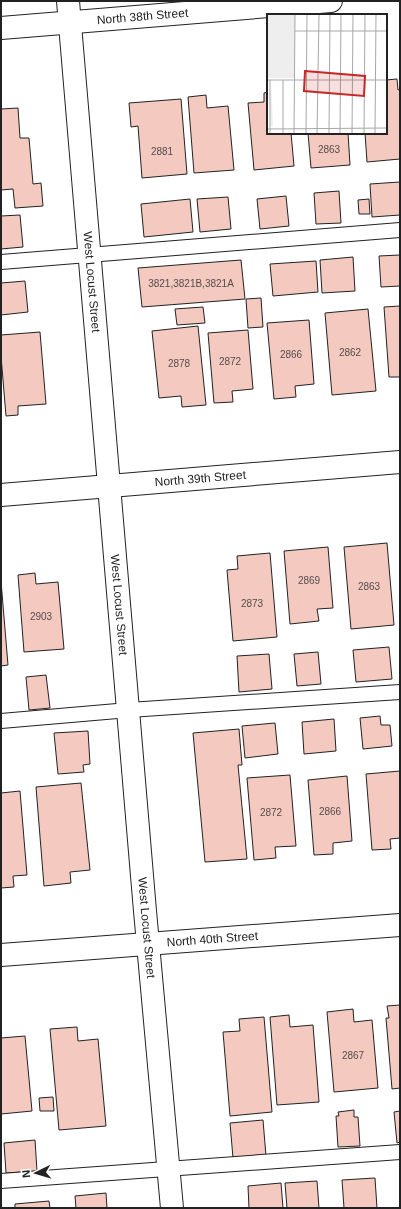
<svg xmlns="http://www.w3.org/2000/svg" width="401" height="1209" viewBox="0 0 401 1209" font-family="Arial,sans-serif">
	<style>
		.building { fill: #f3c9c0; stroke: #222 }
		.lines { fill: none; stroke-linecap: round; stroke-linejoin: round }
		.lane-casing { stroke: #222; stroke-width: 16 }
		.street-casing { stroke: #222; stroke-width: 24 }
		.secondary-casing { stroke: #222; stroke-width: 24 }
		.lane { stroke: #fff; stroke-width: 14 }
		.street { stroke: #fff; stroke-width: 22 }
		.secondary { stroke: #fff; stroke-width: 22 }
		.labels { text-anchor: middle; stroke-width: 3; stroke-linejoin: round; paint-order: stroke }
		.number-label { font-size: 10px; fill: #564c4a }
		.street-label { font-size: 12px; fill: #222; stroke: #fff }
		.inset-road { fill: none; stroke: #a7a7a7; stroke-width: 1 }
		.view { fill: #c62828; fill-opacity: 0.15; stroke: #c62828; stroke-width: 2 }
		.inset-edge { fill: none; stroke: #222; stroke-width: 2 }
	</style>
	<rect width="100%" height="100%" fill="#fff"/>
	<g class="building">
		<path d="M 397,79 L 398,90 L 400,89 L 400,159 L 367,162 L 365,133 L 386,133 L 386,80 Z"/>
		<path d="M 268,92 L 268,133 L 291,133 L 294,166 L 254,170 L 248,103 L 264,102 L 264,93 Z"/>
		<path d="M 206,95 L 207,108 L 228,106 L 234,170 L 194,173 L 188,97 Z"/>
		<path d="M 181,99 L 187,174 L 142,178 L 138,126 L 131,127 L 129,103 Z"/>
		<path d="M 18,108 L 20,138 L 29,138 L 33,184 L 41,183 L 43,206 L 15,208 L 13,189 L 1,190 L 1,109 Z"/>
		<path d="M 308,133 L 348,133 L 350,165 L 311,168 Z"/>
		<path d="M 400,182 L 400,215 L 372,217 L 370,184 Z"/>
		<path d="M 339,191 L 341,223 L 316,224 L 314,193 Z"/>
		<path d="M 286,196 L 289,226 L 260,229 L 257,199 Z"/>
		<path d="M 228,197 L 231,229 L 200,232 L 197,199 Z"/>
		<path d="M 190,199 L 193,232 L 144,237 L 141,204 Z"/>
		<path d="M 369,199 L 370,214 L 359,214 L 358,200 Z"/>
		<path d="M 20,215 L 23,247 L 1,249 L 1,216 Z"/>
		<path d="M 400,255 L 400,286 L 381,287 L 379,256 Z"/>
		<path d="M 353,257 L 355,291 L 322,293 L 320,260 Z"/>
		<path d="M 241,260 L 245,299 L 142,307 L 138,268 Z"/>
		<path d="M 316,261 L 318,292 L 273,296 L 270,264 Z"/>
		<path d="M 25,281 L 28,312 L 1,315 L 1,283 Z"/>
		<path d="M 261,298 L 263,327 L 248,328 L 246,299 Z"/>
		<path d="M 400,306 L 400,377 L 389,377 L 384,307 Z"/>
		<path d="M 203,307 L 205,323 L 177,325 L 175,309 Z"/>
		<path d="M 368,309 L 376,391 L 332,395 L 325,313 Z"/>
		<path d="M 309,320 L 314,384 L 295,386 L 296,397 L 274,399 L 267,323 Z"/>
		<path d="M 198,326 L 206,405 L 182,407 L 181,396 L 159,398 L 152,331 Z"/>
		<path d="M 248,330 L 253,389 L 232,391 L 233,402 L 214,403 L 208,333 Z"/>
		<path d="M 40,332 L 46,404 L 18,406 L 18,415 L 6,416 L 1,356 L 1,335 Z"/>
		<path d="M 387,543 L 394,625 L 351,629 L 344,547 Z"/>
		<path d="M 328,547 L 333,608 L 317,609 L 319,621 L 290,624 L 284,551 Z"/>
		<path d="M 270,553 L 277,637 L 233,641 L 227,570 L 238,569 L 237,556 Z"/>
		<path d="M 35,573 L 36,584 L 58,582 L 64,649 L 24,652 L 18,575 Z"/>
		<path d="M 1,581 L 8,665 L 1,666 Z"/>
		<path d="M 389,647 L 392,679 L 356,682 L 353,650 Z"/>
		<path d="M 318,652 L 321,684 L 297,686 L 294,654 Z"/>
		<path d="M 269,654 L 272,689 L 239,692 L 237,656 Z"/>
		<path d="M 46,675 L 50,708 L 29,710 L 26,677 Z"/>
		<path d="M 380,716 L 381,725 L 390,725 L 392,746 L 363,749 L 360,718 Z"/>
		<path d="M 334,719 L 336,751 L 304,754 L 302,722 Z"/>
		<path d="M 275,723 L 278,754 L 245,758 L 242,726 Z"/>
		<path d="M 239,729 L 242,765 L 238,765 L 247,859 L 205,862 L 193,733 Z"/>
		<path d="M 88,731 L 90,764 L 83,765 L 84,772 L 58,774 L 54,733 Z"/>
		<path d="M 400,771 L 400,838 L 390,839 L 391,849 L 372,850 L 366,774 Z"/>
		<path d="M 290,775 L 296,846 L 275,847 L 276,858 L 254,860 L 247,778 Z"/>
		<path d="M 347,776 L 352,841 L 333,843 L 333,854 L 314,855 L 308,780 Z"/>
		<path d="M 81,783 L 90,870 L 70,872 L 71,883 L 44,886 L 36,787 Z"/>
		<path d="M 20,791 L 27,875 L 13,876 L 14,887 L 1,888 L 1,793 Z"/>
		<path d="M 400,1005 L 400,1088 L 392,1089 L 386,1018 L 389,1018 L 387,1006 Z"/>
		<path d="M 353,1009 L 354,1022 L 372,1020 L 378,1088 L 334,1092 L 327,1012 Z"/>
		<path d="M 289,1015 L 290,1027 L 313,1025 L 319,1102 L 277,1105 L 270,1017 Z"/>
		<path d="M 264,1017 L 272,1112 L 230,1116 L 223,1032 L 240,1031 L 239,1019 Z"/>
		<path d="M 77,1027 L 78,1041 L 98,1039 L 106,1126 L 59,1130 L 50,1029 Z"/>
		<path d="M 25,1036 L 32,1111 L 1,1114 L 1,1038 Z"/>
		<path d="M 53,1097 L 54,1111 L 40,1111 L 39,1098 Z"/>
		<path d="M 354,1110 L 354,1117 L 358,1117 L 360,1146 L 338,1147 L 336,1116 L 339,1116 L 338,1112 Z"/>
		<path d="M 400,1111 L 400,1142 L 397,1143 L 394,1112 Z"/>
		<path d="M 263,1120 L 266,1156 L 233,1158 L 230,1123 Z"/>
		<path d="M 35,1140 L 37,1171 L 6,1173 L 4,1143 Z"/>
		<path d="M 375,1178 L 377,1208 L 344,1208 L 342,1180 Z"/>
		<path d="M 317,1181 L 319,1208 L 287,1208 L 285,1183 Z"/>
		<path d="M 281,1183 L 283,1208 L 249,1208 L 248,1186 Z"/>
		<path d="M 106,1193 L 107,1208 L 76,1208 L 75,1196 Z"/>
		<path d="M 49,1201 L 50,1208 L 15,1208 L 15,1204 Z"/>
	</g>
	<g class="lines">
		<g class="lane-casing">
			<g id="lane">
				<path d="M 1,262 L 400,230"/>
				<path d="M 1,721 L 129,710 L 400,692"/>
				<path d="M 1,1181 L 400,1152"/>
			</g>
		</g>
		<g class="street-casing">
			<g id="street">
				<path id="s1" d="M 1,28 L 331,1"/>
				<path id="s2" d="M 1,495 L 400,462"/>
				<path id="s3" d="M 1,955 L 400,925"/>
			</g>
		</g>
		<g class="secondary-casing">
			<g id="secondary">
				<path id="s4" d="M 68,1 L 145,911 L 172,1208"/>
			</g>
		</g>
		<use href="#lane" class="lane"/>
		<use href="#street" class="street"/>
		<use href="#secondary" class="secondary"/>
	</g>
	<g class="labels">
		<g class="number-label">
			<text x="329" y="153">2863</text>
			<text x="162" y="155">2881</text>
			<text x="191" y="287">3821,3821B,3821A</text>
			<text x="350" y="356">2862</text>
			<text x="291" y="358">2866</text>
			<text x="230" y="365">2872</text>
			<text x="179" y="367">2878</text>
			<text x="309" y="584">2869</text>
			<text x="369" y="590">2863</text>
			<text x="252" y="607">2873</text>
			<text x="41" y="620">2903</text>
			<text x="330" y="815">2866</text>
			<text x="271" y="816">2872</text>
			<text x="353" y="1059">2867</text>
		</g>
		<g class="street-label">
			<text dy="4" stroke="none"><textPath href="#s1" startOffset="142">North 38th Street</textPath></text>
			<text dy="4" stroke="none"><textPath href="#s4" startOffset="282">West Locust Street</textPath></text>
			<text dy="4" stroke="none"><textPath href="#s2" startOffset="200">North 39th Street</textPath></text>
			<text dy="4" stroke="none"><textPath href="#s4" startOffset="606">West Locust Street</textPath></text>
			<text dy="4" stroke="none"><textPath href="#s4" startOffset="930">West Locust Street</textPath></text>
			<text dy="4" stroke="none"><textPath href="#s3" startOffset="212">North 40th Street</textPath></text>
		</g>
	</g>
	<g transform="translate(267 14)">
		<rect width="120" height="120" fill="#fff"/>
		<path d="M 0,0 L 28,0 L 27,64 L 0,64 ZM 4,68 L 6,112 L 4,113 Z" fill="#eee"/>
		<path class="inset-road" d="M 28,17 L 120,17M 0,66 L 120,66M 0,115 L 120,114M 3,120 L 3,66M 16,120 L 16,66M 27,120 L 28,0M 39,120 L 40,0M 50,120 L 52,0M 62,120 L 63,0M 73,120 L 74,0M 85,120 L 86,0M 97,120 L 98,0M 108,120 L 109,0M 120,120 L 120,102"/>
		<path class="view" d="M 38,57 L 98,62 L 97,82 L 37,77 Z"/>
		<rect width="120" height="120" class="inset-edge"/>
	</g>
	<rect width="401" height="1209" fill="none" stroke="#222222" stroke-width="4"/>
	<g transform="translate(36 1173) rotate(265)" stroke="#ffffff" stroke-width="3" paint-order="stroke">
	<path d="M0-3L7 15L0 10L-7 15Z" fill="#222222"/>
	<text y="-6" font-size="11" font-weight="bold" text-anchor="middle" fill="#222222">N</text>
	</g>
</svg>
